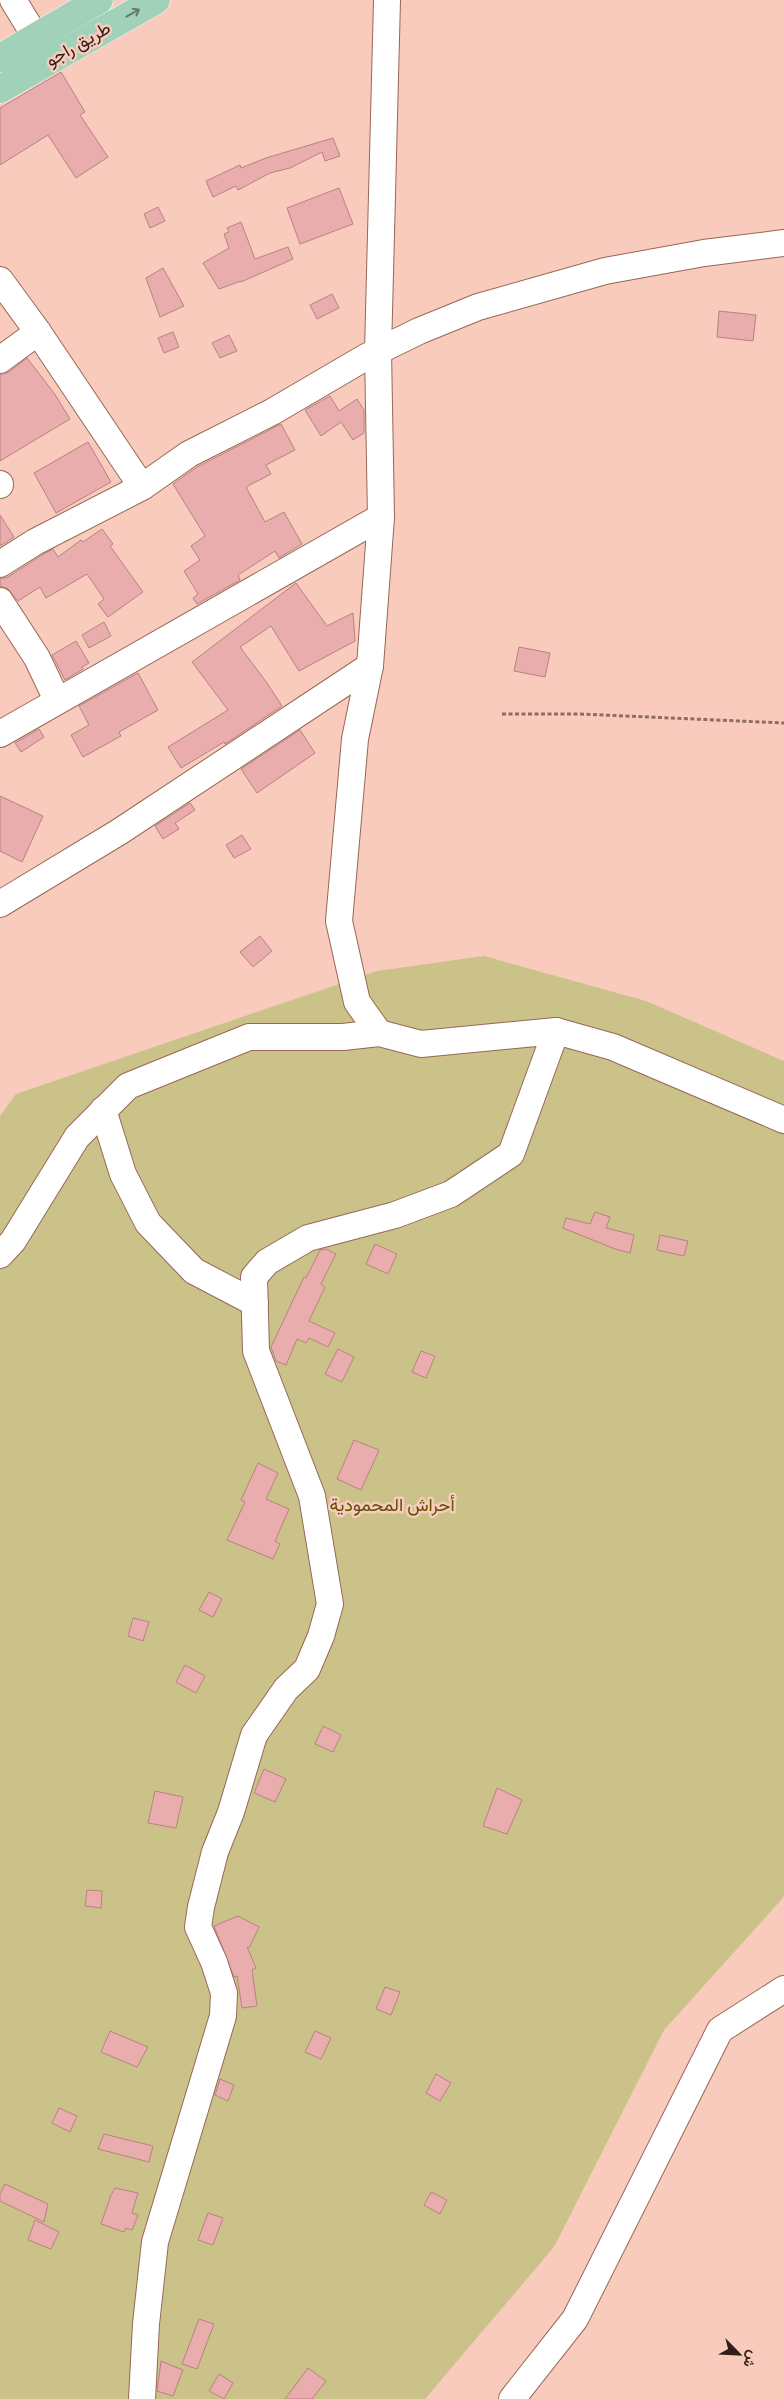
<svg xmlns="http://www.w3.org/2000/svg" width="784" height="2399" viewBox="0 0 784 2399" font-family="'Titillium Web',Vazirmatn,sans-serif">
	<style>
		.green { fill: #cbc28a }
		.building { fill: #e8adac; stroke: #b98181 }
		.lines { fill: none; stroke-linecap: round; stroke-linejoin: round }
		.minor-casing { stroke: #986756; stroke-width: 28 }
		.major-casing { stroke: #fff; stroke-width: 29 }
		.path { stroke: #8d6d62; stroke-width: 3; stroke-dasharray: 4 2.5; stroke-linecap: butt }
		.minor { stroke: #fff; stroke-width: 26 }
		.major { stroke: #a1d1b8; stroke-width: 28 }
		.oneway { stroke: #6a7868 }
		.labels { text-anchor: middle; stroke-width: 5; stroke-linejoin: round; paint-order: stroke }
		.street-label { font-size: 18px; fill: #331e17; stroke: #f8cbbc }
		.park-label { font-size: 18px; fill: #5d5102; stroke: #f8cbbc }
	</style>
	<rect width="100%" height="100%" fill="#f8cbbc"/>
	<path class="green" d="M 484,956 L 646,1001 L 784,1061 L 784,1894 L 782,1899 L 664,2030 L 554,2247 L 425,2399 L 0,2399 L 0,1116 L 16,1094 L 377,971 Z"/>
	<g class="building">
		<path d="M 61,72 L 85,112 L 80,115 L 108,157 L 76,178 L 48,135 L 0,165 L 0,108 Z"/>
		<path d="M 333,138 L 340,156 L 325,161 L 322,152 L 290,168 L 270,173 L 238,190 L 236,186 L 213,197 L 206,181 L 240,165 L 241,168 L 266,158 Z"/>
		<path d="M 339,188 L 353,224 L 300,244 L 287,208 Z"/>
		<path d="M 158,207 L 165,221 L 150,228 L 144,214 Z"/>
		<path d="M 241,222 L 255,259 L 288,247 L 293,259 L 241,282 L 241,281 L 219,289 L 203,263 L 229,248 L 224,234 L 229,232 L 227,228 Z"/>
		<path d="M 163,268 L 184,306 L 160,317 L 146,278 Z"/>
		<path d="M 332,294 L 339,308 L 317,319 L 310,305 Z"/>
		<path d="M 719,311 L 756,315 L 753,341 L 717,337 Z"/>
		<path d="M 173,332 L 179,347 L 164,353 L 158,338 Z"/>
		<path d="M 229,335 L 237,351 L 220,358 L 212,343 Z"/>
		<path d="M 27,358 L 54,393 L 70,419 L 0,461 L 0,375 L 9,372 Z"/>
		<path d="M 330,396 L 339,411 L 357,399 L 364,410 L 364,433 L 353,440 L 341,422 L 321,436 L 305,410 Z"/>
		<path d="M 281,424 L 295,450 L 266,465 L 271,474 L 246,487 L 265,522 L 284,512 L 302,544 L 279,558 L 275,551 L 238,575 L 240,580 L 197,604 L 193,598 L 198,594 L 184,571 L 200,560 L 191,546 L 205,536 L 173,484 L 197,467 Z"/>
		<path d="M 88,442 L 111,482 L 56,513 L 34,473 Z"/>
		<path d="M 0,515 L 14,537 L 0,546 Z"/>
		<path d="M 102,529 L 113,544 L 110,546 L 143,592 L 108,617 L 98,604 L 104,599 L 87,574 L 46,598 L 40,587 L 18,601 L 7,588 L 0,586 L 0,579 L 8,577 L 42,555 L 53,549 L 58,557 L 81,540 L 83,542 Z"/>
		<path d="M 296,583 L 327,626 L 353,613 L 355,641 L 299,671 L 271,626 L 240,647 L 267,683 L 282,706 L 225,744 L 224,742 L 181,768 L 168,747 L 228,710 L 192,662 Z"/>
		<path d="M 104,622 L 111,636 L 89,648 L 82,635 Z"/>
		<path d="M 76,641 L 89,663 L 82,667 L 83,669 L 65,680 L 52,655 Z"/>
		<path d="M 519,647 L 550,653 L 545,677 L 514,671 Z"/>
		<path d="M 138,673 L 158,710 L 119,732 L 121,736 L 83,757 L 71,735 L 89,725 L 79,706 Z"/>
		<path d="M 39,729 L 44,737 L 21,752 L 15,743 Z"/>
		<path d="M 300,730 L 315,753 L 257,793 L 241,769 Z"/>
		<path d="M 0,796 L 43,816 L 22,862 L 0,851 Z"/>
		<path d="M 190,803 L 195,810 L 175,823 L 179,829 L 163,839 L 155,826 Z"/>
		<path d="M 242,835 L 251,849 L 234,858 L 226,845 Z"/>
		<path d="M 260,936 L 272,951 L 253,967 L 240,952 Z"/>
		<path d="M 595,1212 L 610,1217 L 606,1228 L 634,1235 L 630,1253 L 615,1249 L 563,1228 L 566,1218 L 590,1224 Z"/>
		<path d="M 660,1235 L 688,1241 L 684,1256 L 657,1250 Z"/>
		<path d="M 375,1244 L 397,1254 L 388,1274 L 366,1264 Z"/>
		<path d="M 326,1249 L 336,1254 L 321,1284 L 325,1287 L 309,1321 L 335,1333 L 328,1347 L 309,1338 L 306,1343 L 297,1339 L 286,1365 L 276,1361 L 271,1347 L 304,1277 L 306,1278 L 320,1250 Z"/>
		<path d="M 338,1349 L 354,1357 L 342,1382 L 325,1374 Z"/>
		<path d="M 421,1351 L 435,1356 L 426,1378 L 412,1372 Z"/>
		<path d="M 354,1440 L 379,1450 L 361,1490 L 337,1479 Z"/>
		<path d="M 258,1463 L 278,1473 L 266,1499 L 289,1509 L 275,1541 L 280,1544 L 273,1559 L 227,1540 L 245,1502 L 241,1500 Z"/>
		<path d="M 209,1592 L 222,1599 L 213,1617 L 199,1610 Z"/>
		<path d="M 133,1618 L 149,1622 L 143,1641 L 128,1636 Z"/>
		<path d="M 185,1665 L 205,1676 L 196,1693 L 176,1682 Z"/>
		<path d="M 323,1726 L 341,1735 L 333,1752 L 315,1744 Z"/>
		<path d="M 264,1769 L 286,1779 L 275,1802 L 254,1793 Z"/>
		<path d="M 497,1788 L 522,1800 L 507,1834 L 483,1826 Z"/>
		<path d="M 155,1791 L 183,1797 L 176,1828 L 148,1823 Z"/>
		<path d="M 87,1890 L 102,1891 L 101,1908 L 85,1906 Z"/>
		<path d="M 238,1916 L 259,1927 L 249,1948 L 247,1947 L 256,1968 L 252,1970 L 257,2006 L 242,2008 L 237,1976 L 234,1977 L 214,1926 Z"/>
		<path d="M 385,1987 L 400,1992 L 391,2015 L 376,2009 Z"/>
		<path d="M 110,2031 L 148,2047 L 137,2067 L 101,2052 Z"/>
		<path d="M 315,2031 L 331,2038 L 321,2059 L 305,2052 Z"/>
		<path d="M 436,2074 L 451,2083 L 440,2101 L 426,2093 Z"/>
		<path d="M 220,2079 L 234,2085 L 228,2101 L 215,2095 Z"/>
		<path d="M 59,2108 L 77,2116 L 70,2132 L 52,2123 Z"/>
		<path d="M 104,2134 L 153,2146 L 149,2162 L 98,2149 Z"/>
		<path d="M 5,2184 L 48,2204 L 44,2222 L 0,2201 L 0,2194 Z"/>
		<path d="M 115,2188 L 138,2193 L 132,2213 L 138,2215 L 132,2230 L 126,2228 L 124,2232 L 101,2224 L 111,2195 Z"/>
		<path d="M 431,2192 L 447,2200 L 440,2214 L 424,2205 Z"/>
		<path d="M 208,2213 L 223,2218 L 213,2245 L 198,2240 Z"/>
		<path d="M 35,2220 L 59,2232 L 51,2249 L 28,2240 Z"/>
		<path d="M 199,2319 L 214,2324 L 197,2369 L 182,2364 Z"/>
		<path d="M 161,2361 L 183,2370 L 173,2396 L 157,2391 Z"/>
		<path d="M 308,2368 L 326,2381 L 312,2399 L 285,2399 Z"/>
		<path d="M 219,2374 L 233,2383 L 224,2399 L 209,2391 Z"/>
	</g>
	<g class="lines">
		<g class="minor-casing">
			<g id="minor">
				<path d="M 13,0 L 35,36 L 52,52"/>
				<path d="M 387,0 L 378,351 L 381,517 L 370,666 L 355,739 L 339,921 L 357,1002 L 379,1033 L 421,1044 L 556,1031 L 613,1047 L 784,1120"/>
				<path d="M 0,280 L 38,332 L 142,487"/>
				<path d="M 0,360 L 38,332"/>
				<path d="M 0,484 L 0,485"/>
				<path d="M 0,564 L 35,542 L 142,487 L 189,454 L 272,412 L 366,357 L 419,331 L 478,307 L 605,271 L 704,253 L 784,243"/>
				<path d="M 0,601 L 37,658 L 57,700"/>
				<path d="M 0,734 L 381,517"/>
				<path d="M 0,904 L 119,832 L 370,666"/>
				<path d="M 103,1110 L 123,1174 L 148,1223 L 194,1271 L 255,1303"/>
				<path d="M 0,1255 L 13,1241 L 77,1137 L 128,1086 L 249,1037 L 343,1037 L 379,1033"/>
				<path d="M 142,2399 L 146,2324 L 155,2242 L 223,2016 L 224,1993 L 214,1962 L 198,1927 L 201,1907 L 215,1852 L 231,1812 L 254,1735 L 286,1689 L 307,1669 L 321,1636 L 330,1604 L 312,1496 L 256,1351 L 254,1277 L 267,1262 L 308,1238 L 395,1215 L 451,1194 L 511,1154 L 556,1031"/>
				<path d="M 512,2399 L 575,2319 L 720,2030 L 784,1989"/>
			</g>
		</g>
		<g class="major-casing">
			<g id="major">
				<path d="M 0,58 L 99,0"/>
				<path d="M 0,89 L 156,0"/>
			</g>
		</g>
		<path class="path" d="M 502,714 L 580,714 L 784,723"/>
		<use href="#minor" class="minor"/>
		<use href="#major" class="major"/>
	</g>
	<defs><path id="oneway-shaft" d="M-6 0H5M1.5-3L5.5 0L1.5 3" fill="none" stroke-width="1.6" stroke-linecap="round" stroke-linejoin="round" transform="scale(1.25)"/></defs>
	<use class="oneway" href="#oneway-shaft" transform="translate(133 13) rotate(-29)"/>
	<g class="labels">
		<g class="street-label">
			<text transform="translate(78 44) rotate(-30)" y="6">طريق راجو</text>
		</g>
		<g class="park-label">
			<text x="392" y="1511">أحراش المحمودية</text>
		</g>
	</g>
	<g transform="translate(739 2354) rotate(114)" stroke="#f8cbbc" stroke-width="4" paint-order="stroke">
	<path d="M0-4L9 19L0 12L-9 19Z" fill="#331e17"/>
	<text y="-8" font-size="14" font-weight="bold" text-anchor="middle" fill="#331e17">ش</text>
	</g>
</svg>
